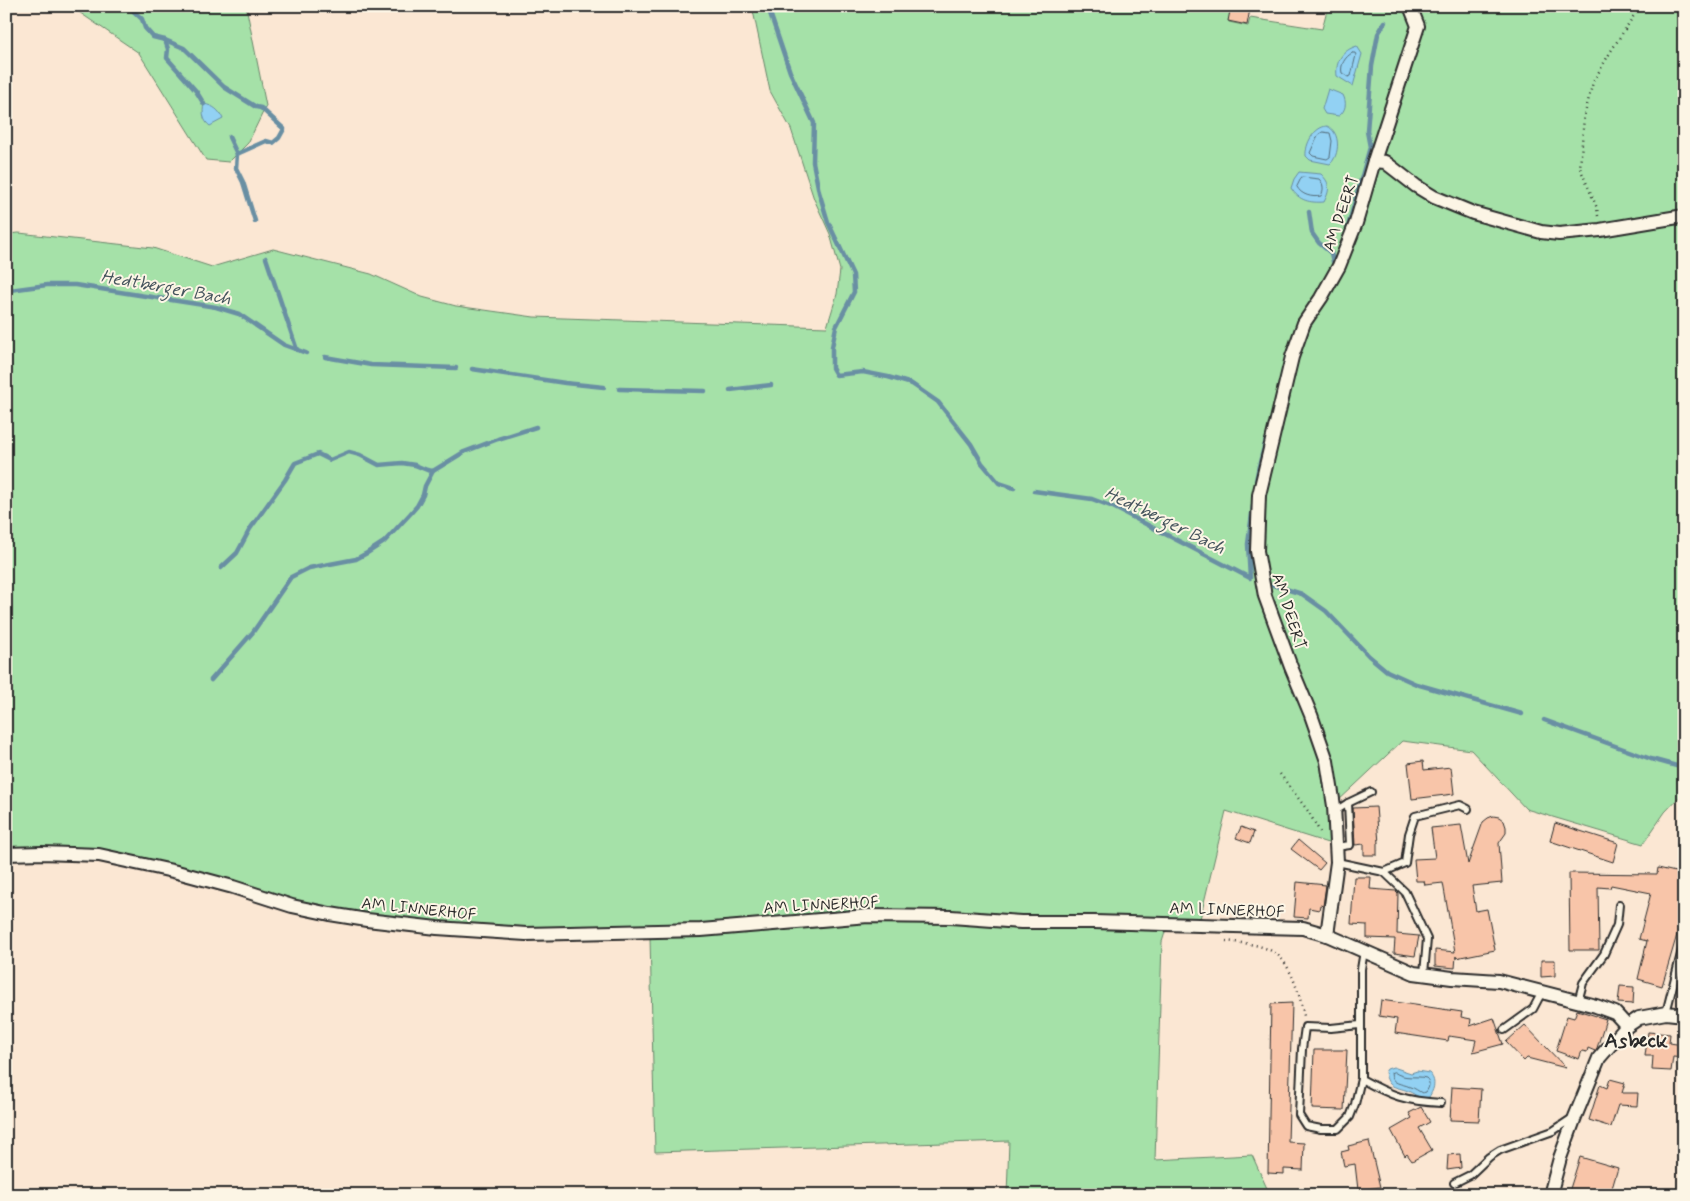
<svg xmlns="http://www.w3.org/2000/svg" width="1690" height="1201" viewBox="0 0 1690 1201" font-family="Mynerve,sans-serif">
	<style>
		.green { fill: #a5e1a8; stroke: #68866a }
		.water { fill: #92d1f3; stroke: #698fa3 }
		.lines { fill: none; stroke-linecap: round; stroke-linejoin: round }
		.shore { stroke: #546d7b; stroke-width: 1 }
		.stream { stroke: #698fa3; stroke-width: 4.5 }
		.building { fill: #f8c5a9; stroke: #2b2b2b }
		.service-casing { stroke: #2b2b2b; stroke-width: 10 }
		.minor-casing { stroke: #2b2b2b; stroke-width: 16 }
		.path { stroke: #2b2b2b; stroke-width: 2.5; stroke-dasharray: 1 4; stroke-linecap: butt }
		.service { stroke: #fcf5e5; stroke-width: 6 }
		.minor { stroke: #fcf5e5; stroke-width: 12 }
		.labels { text-anchor: middle; stroke-width: 4; stroke-linejoin: round; paint-order: stroke }
		.street-label { font-size: 16px; fill: #2b2b2b; stroke: #fcf5e5 }
		.water-label { font-size: 18px; font-style: italic; fill: #45545d; stroke: #fcf5e5 }
		.district-label { font-size: 21px; font-weight: bold; fill: #2b2b2b; stroke: #fcf5e5 }
	</style>
	<rect width="100%" height="100%" fill="#fbe7d3"/>
	<filter id="ink" filterUnits="userSpaceOnUse"><feTurbulence type="fractalNoise" baseFrequency=".02" numOctaves="2"/><feDisplacementMap in="SourceGraphic" scale="10" xChannelSelector="R" yChannelSelector="G"/><feConvolveMatrix kernelMatrix="1 2 1 2 8 2 1 2 1" color-interpolation-filters="sRGB"/></filter>
	<g filter="url(#ink)">
		<g class="green">
			<path d="M 70,6 L 246,6 L 266,106 L 248,143 L 229,162 L 206,160 L 139,53 Z"/>
			<path d="M 752,6 L 1231,6 L 1229,22 L 1248,26 L 1250,18 L 1322,29 L 1328,6 L 1684,6 L 1684,792 L 1665,812 L 1643,844 L 1526,809 L 1471,750 L 1402,741 L 1337,802 L 1326,749 L 1314,713 L 1277,620 L 1264,579 L 1259,556 L 1260,519 L 1263,505 L 1257,476 L 1251,516 L 1254,559 L 1262,597 L 1308,715 L 1324,761 L 1333,819 L 1334,840 L 1331,844 L 1226,811 L 1200,919 L 1023,919 L 953,915 L 867,913 L 706,925 L 601,930 L 504,929 L 482,925 L 410,922 L 315,905 L 271,894 L 238,883 L 175,866 L 103,852 L 44,849 L 6,850 L 6,234 L 19,233 L 153,248 L 212,267 L 273,249 L 371,274 L 422,297 L 456,306 L 534,317 L 827,327 L 837,294 L 840,270 L 830,234 L 814,199 L 791,129 L 770,91 Z"/>
			<path d="M 870,923 L 952,923 L 1026,929 L 1166,929 L 1162,942 L 1155,1160 L 1252,1155 L 1270,1195 L 1007,1195 L 1009,1141 L 655,1152 L 650,937 Z"/>
		</g>
		<g class="water">
			<path d="M 1357,46 L 1362,54 L 1353,86 L 1337,76 C 1335,61 1343,50 1357,46 Z"/>
			<path d="M 1328,89 L 1343,95 C 1347,103 1346,110 1339,116 L 1325,114 L 1322,109 Z"/>
			<path d="M 204,104 C 214,106 219,110 223,119 L 210,126 C 203,121 202,113 204,104 Z"/>
			<path d="M 1327,126 C 1341,132 1340,155 1330,164 L 1310,160 L 1306,156 C 1305,144 1314,127 1327,126 Z"/>
			<path d="M 1299,172 L 1321,174 C 1331,184 1330,190 1324,202 C 1310,203 1299,201 1291,188 L 1294,179 Z"/>
			<path d="M 1393,1067 L 1411,1073 L 1417,1071 L 1429,1073 C 1437,1081 1434,1089 1429,1097 L 1423,1098 C 1417,1097 1413,1093 1408,1091 C 1395,1086 1388,1089 1385,1072 L 1387,1069 Z"/>
		</g>
		<g class="lines">
			<g class="shore">
				<path d="M 1352,53 L 1355,53 L 1356,55 L 1351,76 L 1348,77 L 1342,73 C 1340,65 1345,57 1352,53 Z"/>
				<path d="M 1323,132 L 1330,133 L 1332,141 L 1330,157 L 1327,159 L 1313,156 L 1310,153 L 1318,135 Z"/>
				<path d="M 1302,177 L 1319,179 C 1324,184 1324,190 1321,196 C 1312,198 1301,195 1297,187 Z"/>
				<path d="M 1394,1072 C 1405,1080 1415,1075 1426,1078 C 1431,1082 1429,1088 1426,1092 L 1422,1093 C 1418,1091 1415,1088 1410,1087 C 1402,1083 1391,1085 1391,1073 Z"/>
			</g>
			<g class="stream">
				<path d="M 128,6 L 142,19 L 145,28 L 153,37 L 165,40 L 168,49 L 167,58 L 196,91 L 204,104"/>
				<path d="M 764,6 L 770,13 L 790,72 L 814,123 L 813,162 L 819,192 L 828,222 L 853,275 L 854,292 L 836,327 L 832,347 L 832,368 L 836,375 L 863,372 L 888,377 L 912,384 L 938,402 L 971,444 L 982,463 L 999,483 L 1014,488"/>
				<path d="M 165,40 L 184,48 L 224,87 L 256,107 L 261,108 L 284,129 L 279,138 L 273,143 L 266,141 L 237,154"/>
				<path d="M 229,137 L 237,154 L 236,168 L 243,182 L 255,221"/>
				<path d="M 1309,212 L 1312,233 L 1319,243 L 1331,253 L 1334,266"/>
				<path d="M 1347,230 L 1370,147 L 1367,131 L 1372,66 L 1378,34 L 1385,22"/>
				<path d="M 266,258 L 297,350"/>
				<path d="M 10,290 L 47,285 L 75,285 L 216,307 L 239,314 L 284,345 L 306,353"/>
				<path d="M 325,357 L 371,365 L 456,368"/>
				<path d="M 472,369 L 565,383 L 604,387"/>
				<path d="M 619,389 L 705,391"/>
				<path d="M 730,390 L 771,385"/>
				<path d="M 1256,481 L 1259,466 L 1266,440"/>
				<path d="M 1034,491 L 1092,499 L 1113,507 L 1250,578 L 1248,544 L 1253,506"/>
				<path d="M 221,568 L 237,553 L 250,529 L 285,480 L 295,463 L 318,454 L 330,460 L 349,452 L 360,455 L 379,465 L 402,463 L 415,465 L 427,470 L 433,471"/>
				<path d="M 1273,585 L 1302,594 L 1326,611 L 1369,656 L 1387,671 L 1416,684 L 1522,714"/>
				<path d="M 211,680 L 253,632 L 291,577 L 309,568 L 356,559 L 367,553 L 384,542 L 410,514 L 417,506 L 423,495 L 425,486 L 433,471 L 464,452 L 498,439 L 536,427"/>
				<path d="M 1544,720 L 1651,759 L 1684,768"/>
			</g>
		</g>
		<g class="building">
			<path d="M 1231,6 L 1245,6 L 1245,8 L 1250,9 L 1247,25 L 1228,21 Z"/>
			<path d="M 1423,761 L 1424,770 L 1451,767 L 1454,794 L 1412,799 L 1408,763 Z"/>
			<path d="M 1376,807 L 1379,843 L 1377,843 L 1377,855 L 1364,855 L 1364,844 L 1355,845 L 1353,808 Z"/>
			<path d="M 1493,816 L 1499,817 L 1504,821 L 1506,827 L 1506,833 L 1499,843 L 1502,883 L 1472,886 L 1476,911 L 1487,909 L 1495,950 L 1456,958 L 1456,956 L 1455,968 L 1435,966 L 1435,950 L 1455,952 L 1443,883 L 1425,885 L 1424,881 L 1416,881 L 1414,859 L 1435,858 L 1431,828 L 1461,825 L 1468,864 L 1483,822 L 1488,818 Z"/>
			<path d="M 1555,823 L 1618,843 L 1613,862 L 1550,841 Z"/>
			<path d="M 1241,827 L 1254,832 L 1250,843 L 1236,838 Z"/>
			<path d="M 1298,840 L 1325,863 L 1319,870 L 1291,849 Z"/>
			<path d="M 1658,868 L 1684,874 L 1684,882 L 1678,904 L 1684,905 L 1684,911 L 1662,986 L 1638,979 L 1647,941 L 1639,939 L 1651,893 L 1611,885 L 1610,888 L 1598,887 L 1599,950 L 1570,950 L 1569,873 L 1657,874 Z"/>
			<path d="M 1354,877 L 1371,877 L 1370,889 L 1396,891 L 1398,893 L 1397,934 L 1419,936 L 1415,956 L 1394,953 L 1395,939 L 1367,938 L 1367,925 L 1351,924 Z"/>
			<path d="M 1297,882 L 1326,885 L 1323,906 L 1320,905 L 1319,910 L 1309,908 L 1308,918 L 1294,917 Z"/>
			<path d="M 1541,960 L 1555,960 L 1555,976 L 1541,977 Z"/>
			<path d="M 1620,986 L 1634,987 L 1633,1004 L 1618,1003 Z"/>
			<path d="M 1381,1000 L 1462,1012 L 1461,1017 L 1471,1019 L 1470,1026 L 1494,1018 L 1503,1044 L 1473,1052 L 1476,1040 L 1449,1036 L 1448,1041 L 1395,1033 L 1397,1019 L 1379,1016 Z"/>
			<path d="M 1292,1003 L 1288,1142 L 1304,1143 L 1303,1170 L 1284,1169 L 1284,1174 L 1268,1173 L 1271,1004 Z"/>
			<path d="M 1577,1010 L 1606,1019 L 1597,1048 L 1595,1051 L 1588,1048 L 1587,1052 L 1582,1051 L 1579,1059 L 1556,1051 L 1567,1016 L 1574,1018 Z"/>
			<path d="M 1525,1025 L 1544,1045 L 1566,1068 L 1527,1058 L 1524,1061 L 1506,1042 Z"/>
			<path d="M 1648,1032 L 1670,1034 L 1669,1043 L 1684,1045 L 1684,1058 L 1673,1057 L 1671,1071 L 1652,1070 L 1653,1056 L 1645,1056 Z"/>
			<path d="M 1314,1050 L 1347,1050 L 1344,1110 L 1312,1109 Z"/>
			<path d="M 1610,1079 L 1625,1083 L 1622,1093 L 1638,1093 L 1637,1106 L 1618,1105 L 1611,1127 L 1589,1120 L 1600,1085 L 1607,1088 Z"/>
			<path d="M 1452,1087 L 1481,1089 L 1479,1121 L 1450,1120 Z"/>
			<path d="M 1421,1107 L 1430,1122 L 1419,1128 L 1432,1150 L 1412,1161 L 1407,1154 L 1405,1156 L 1391,1130 L 1412,1118 L 1409,1113 Z"/>
			<path d="M 1369,1141 L 1380,1187 L 1358,1190 L 1355,1164 L 1344,1166 L 1341,1152 L 1349,1150 L 1348,1146 Z"/>
			<path d="M 1460,1154 L 1461,1168 L 1447,1170 L 1448,1155 Z"/>
			<path d="M 1580,1157 L 1618,1168 L 1610,1195 L 1568,1195 Z"/>
		</g>
		<g class="lines">
			<g class="service-casing">
				<g id="service">
					<path d="M 1348,803 L 1371,792"/>
					<path d="M 1334,812 L 1348,803 L 1350,845 L 1336,847"/>
					<path d="M 1337,862 L 1384,872 L 1405,863 L 1409,834 L 1415,816 L 1460,805 L 1468,809"/>
					<path d="M 1384,872 L 1405,892 L 1427,939 L 1424,974"/>
					<path d="M 1578,1002 L 1583,983 L 1604,954 L 1617,925 L 1619,905"/>
					<path d="M 1666,1013 L 1684,942"/>
					<path d="M 1360,1025 L 1331,1028 L 1305,1027 L 1302,1049 L 1299,1115 L 1306,1126 L 1321,1129 L 1338,1129 L 1350,1117 L 1355,1104 L 1361,1079 L 1361,969 L 1364,951"/>
					<path d="M 1504,1030 L 1533,1009 L 1542,992"/>
					<path d="M 1361,1079 C 1392,1096 1405,1101 1441,1103"/>
					<path d="M 1454,1183 L 1470,1175 L 1489,1157 L 1500,1150 L 1553,1131 L 1574,1117"/>
				</g>
			</g>
			<g class="minor-casing">
				<g id="minor">
					<path d="M 1374,161 L 1418,26 L 1410,6"/>
					<path d="M 6,854 L 42,853 L 99,855 L 177,872 L 233,887 L 292,906 L 330,914 L 367,920 L 437,928 L 526,934 L 701,930 L 868,916 L 951,917 L 1021,922 L 1094,922 L 1303,928 L 1327,935 L 1414,973 L 1452,978 L 1499,981 L 1596,1006 L 1615,1013 L 1627,1026"/>
					<path d="M 1327,935 L 1337,862 L 1334,806 L 1327,761 L 1311,715 L 1291,667 L 1265,596 L 1257,551 L 1259,495 L 1292,357 L 1304,323 L 1321,298 L 1339,266 L 1356,223 L 1374,161 L 1385,162 L 1416,186 L 1434,197 L 1473,213 L 1541,232 L 1559,234 L 1600,230 L 1684,216"/>
					<path d="M 1550,1195 L 1560,1158 L 1575,1117 L 1599,1058 L 1627,1026 L 1639,1018 L 1666,1013 L 1684,1015"/>
				</g>
			</g>
			<g class="path">
				<path d="M 1598,216 L 1597,208 L 1580,168 L 1584,117 L 1593,82 L 1611,51 L 1640,6"/>
				<path d="M 1280,774 L 1308,811 L 1320,832"/>
				<path d="M 1226,941 C 1241,943 1262,944 1275,953 C 1291,963 1301,999 1304,1016"/>
			</g>
			<use href="#service" class="service"/>
			<use href="#minor" class="minor"/>
		</g>
	</g>
	<g class="labels">
		<g class="street-label">
			<text transform="translate(1340 213) rotate(-71)" y="6">AM DEERT</text>
			<text transform="translate(1290 611) rotate(72)" y="6">AM DEERT</text>
			<text transform="translate(821 904) rotate(-3)" y="6">AM LINNERHOF</text>
			<text transform="translate(419 908) rotate(6)" y="6">AM LINNERHOF</text>
			<text transform="translate(1227 909) rotate(2)" y="6">AM LINNERHOF</text>
		</g>
		<g class="water-label">
			<text transform="translate(166 287) rotate(10)" y="6">Hedtberger Bach</text>
			<text transform="translate(1165 520) rotate(26)" y="6">Hedtberger Bach</text>
		</g>
		<g class="district-label">
			<text x="1636" y="1047">Asbeck</text>
		</g>
	</g>
	<rect width="1690" height="1201" fill="none" stroke="#fcf5e5" stroke-width="25"/>
	<rect x="12" y="12" width="1665" height="1176" fill="none" stroke="#2b2b2b" stroke-width="2" filter="url(#ink)"/>
</svg>
